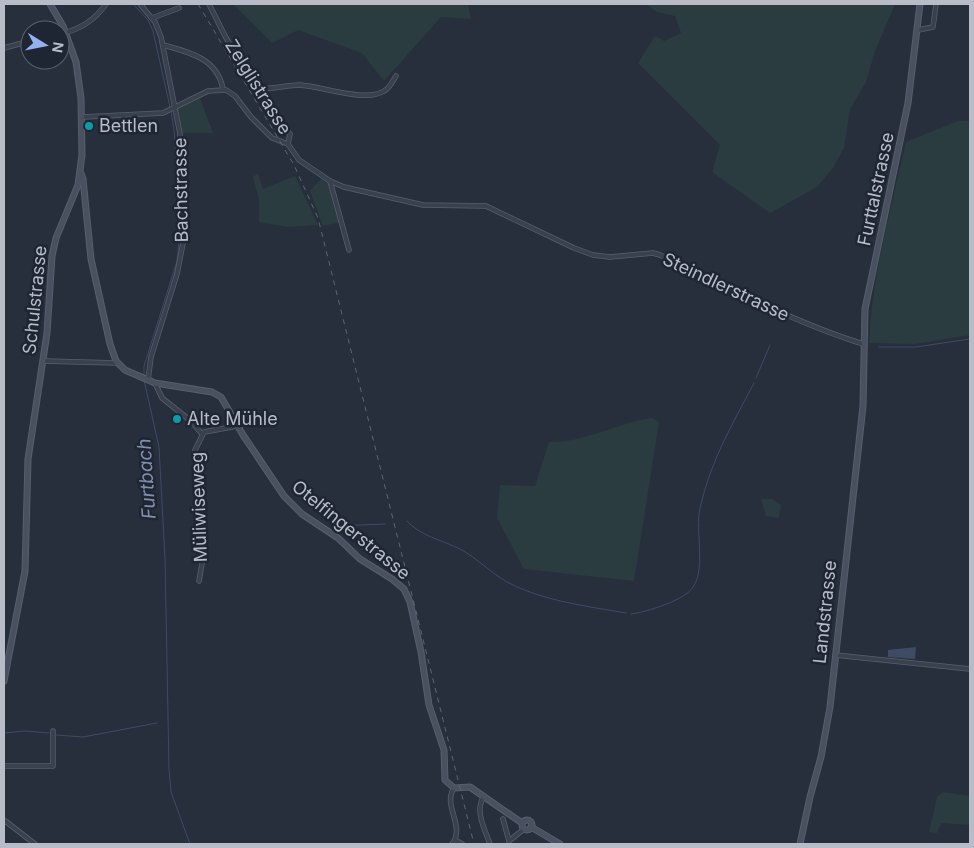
<svg xmlns="http://www.w3.org/2000/svg" width="974" height="848" viewBox="0 0 974 848" font-family="Inter,sans-serif">
	<style>
		.green { fill: #2a3c3f }
		.water { fill: #3d4b65 }
		.lines { fill: none; stroke-linecap: round; stroke-linejoin: round }
		.stream { stroke: #3d4b65; stroke-width: 1 }
		.street-casing { stroke: #585f6b; stroke-width: 5.5 }
		.secondary-casing { stroke: #585f6b; stroke-width: 7 }
		.street { stroke: #3a414e; stroke-width: 4 }
		.secondary { stroke: #495060; stroke-width: 5 }
		.rail { stroke: #5d6574; stroke-width: 1; stroke-dasharray: 5 5; stroke-linecap: butt }
		.culture-dot { fill: #0f9aa8; stroke: #1f2633; stroke-width: 2 }
		.labels { text-anchor: middle; stroke-width: 5; stroke-linejoin: round; paint-order: stroke }
		.street-label { font-size: 18px; fill: #b7bcc8; stroke: #1f2633 }
		.poi-label { font-size: 18px; fill: #b7bcc8; stroke: #1f2633; text-anchor: start }
		.water-label { font-size: 19px; font-style: italic; fill: #8090ad; stroke: #1f2633 }
	</style>
	<rect width="100%" height="100%" fill="#272f3d"/>
	<g class="green">
		<path d="M 233,4 L 468,4 L 471,19 L 441,17 L 384,81 L 362,53 L 298,30 L 272,43 Z"/>
		<path d="M 646,4 L 895,4 L 875,51 L 866,82 L 850,109 L 844,148 L 833,168 L 817,187 L 770,213 L 712,172 L 720,145 L 638,63 L 655,36 L 664,41 L 681,33 L 675,16 L 657,12 Z"/>
		<path d="M 199,96 L 213,133 L 182,133 L 177,109 Z"/>
		<path d="M 958,121 L 970,121 L 970,335 L 915,344 L 869,343 C 872,275 891,209 906,142 Z"/>
		<path d="M 258,173 L 263,189 L 295,176 L 318,225 L 288,227 L 259,222 L 259,200 L 253,177 Z"/>
		<path d="M 322,178 L 328,183 L 341,222 L 323,226 L 310,191 Z"/>
		<path d="M 652,418 L 659,422 L 634,581 L 524,569 L 497,518 L 500,485 L 535,486 L 549,442 C 584,443 617,423 652,418 Z"/>
		<path d="M 761,499 L 772,499 L 781,505 L 779,518 L 766,516 Z"/>
		<path d="M 943,792 L 970,796 L 970,825 L 941,823 L 937,833 L 929,832 L 937,797 Z"/>
	</g>
	<path class="water" d="M 916,647 L 915,659 L 888,657 L 888,650 Z"/>
	<g class="lines">
		<g class="stream">
			<path d="M 133,4 L 148,20 L 153,31 L 170,107"/>
			<path d="M 879,347 L 916,347 L 970,339"/>
			<path d="M 144,376 L 144,366 L 177,261 L 180,233 L 179,202 L 174,130 L 171,111"/>
			<path d="M 756,378 L 770,345"/>
			<path d="M 144,380 L 159,447 L 165,559 L 169,769 L 171,792 L 190,844"/>
			<path d="M 407,521 C 420,536 442,540 460,549 C 477,558 491,573 507,582 C 543,601 586,606 626,613"/>
			<path d="M 336,526 L 385,524"/>
			<path d="M 631,614 C 646,612 686,600 693,587 C 706,569 695,531 700,508 C 711,460 731,427 754,383"/>
			<path d="M 4,733 L 25,731 L 49,733"/>
			<path d="M 56,735 L 83,737 L 157,723"/>
		</g>
		<g class="street-casing">
			<g id="street">
				<path d="M 140,4 L 155,22 L 161,37 L 180,134 L 183,243 L 177,274 L 151,357 L 148,380"/>
				<path d="M 209,4 L 225,36 L 271,114 L 290,134 L 288,144"/>
				<path d="M 152,18 L 179,8"/>
				<path d="M 918,30 L 933,27 L 936,4"/>
				<path d="M 60,34 C 79,30 95,20 106,4"/>
				<path d="M 163,45 C 189,52 217,58 223,89"/>
				<path d="M 4,48 L 30,41"/>
				<path d="M 257,88 C 272,90 285,85 300,85 C 321,86 365,103 384,91 C 390,88 392,82 396,76"/>
				<path d="M 83,117 L 163,113 L 208,91 L 226,90 L 235,96 L 251,117 L 272,138 L 288,144 L 299,160 L 330,181 L 349,250"/>
				<path d="M 330,181 L 344,187 L 423,205 L 486,206 L 574,248 L 593,255 L 610,257 L 653,253 L 660,255 C 727,286 792,322 863,344"/>
				<path d="M 43,361 L 117,363"/>
				<path d="M 155,383 L 162,398 L 191,421 L 202,434"/>
				<path d="M 199,581 L 203,558 L 202,502 L 195,450 L 204,432 L 237,426"/>
				<path d="M 835,655 L 970,669"/>
				<path d="M 4,766 L 53,766 L 53,731"/>
				<path d="M 484,796 C 474,810 485,830 490,844"/>
				<path d="M 503,819 L 509,841 L 524,829"/>
				<path d="M 4,820 L 35,844"/>
				<path d="M 455,840 L 462,844"/>
				<path d="M 452,844 C 466,826 442,806 454,788"/>
			</g>
		</g>
		<g class="secondary-casing">
			<g id="secondary">
				<path d="M 81,173 L 83,179 L 91,259 L 110,344 L 116,361 L 125,370 L 155,383 L 212,392 L 221,397 L 243,435 L 284,496 L 302,514 L 338,538 L 360,559 L 392,579 L 404,589 L 410,602 L 421,652 L 429,705 L 444,750 L 445,780 L 454,788 L 470,787 L 522,823"/>
				<path d="M 4,681 L 25,571 L 28,459 L 47,333 L 52,256 L 56,238 L 78,185 L 82,155 L 81,98 L 76,62 L 63,26 L 50,4"/>
				<circle cx="527" cy="825" r="5"/>
				<path d="M 531,827 L 560,844"/>
				<path d="M 800,844 L 810,797 L 821,757 L 830,707 L 863,406 L 865,309 L 908,103 L 920,4"/>
			</g>
		</g>
		<use href="#street" class="street"/>
		<use href="#secondary" class="secondary"/>
		<path class="rail" d="M 198,4 L 294,165 L 318,218 L 474,844"/>
	</g>
	<g class="culture-dot">
		<circle cx="89" cy="126" r="5"/>
		<circle cx="177" cy="419" r="5"/>
	</g>
	<g class="labels">
		<g class="street-label">
			<text transform="translate(258 87) rotate(58)" y="6">Zelglistrasse</text>
			<text transform="translate(876 189) rotate(-78)" y="6">Furttalstrasse</text>
			<text transform="translate(181 190) rotate(-91)" y="6">Bachstrasse</text>
			<text transform="translate(726 287) rotate(25)" y="6">Steindlerstrasse</text>
			<text transform="translate(35 300) rotate(-84)" y="6">Schulstrasse</text>
			<text transform="translate(199 507) rotate(-92)" y="6">Müliwiseweg</text>
			<text transform="translate(351 530) rotate(39)" y="6">Otelfingerstrasse</text>
			<text transform="translate(825 612) rotate(-84)" y="6">Landstrasse</text>
		</g>
		<g class="poi-label">
			<text x="99" y="132">Bettlen</text>
			<text x="187" y="425">Alte Mühle</text>
		</g>
		<g class="water-label">
			<text transform="translate(146 479) rotate(-94)" y="7">Furtbach</text>
		</g>
	</g>
	<rect width="974" height="848" fill="none" stroke="#b7bcc8" stroke-width="10"/>
	<g transform="translate(45 45) rotate(100)"><circle r="24" fill="#1f2633" stroke="#5c626f"/>
	<path d="M0-4L9 19L0 12L-9 19Z" fill="#94b1f0"/>
	<text y="-8" font-size="14" font-weight="bold" text-anchor="middle" fill="#b7bcc8">N</text>
	</g>
</svg>
